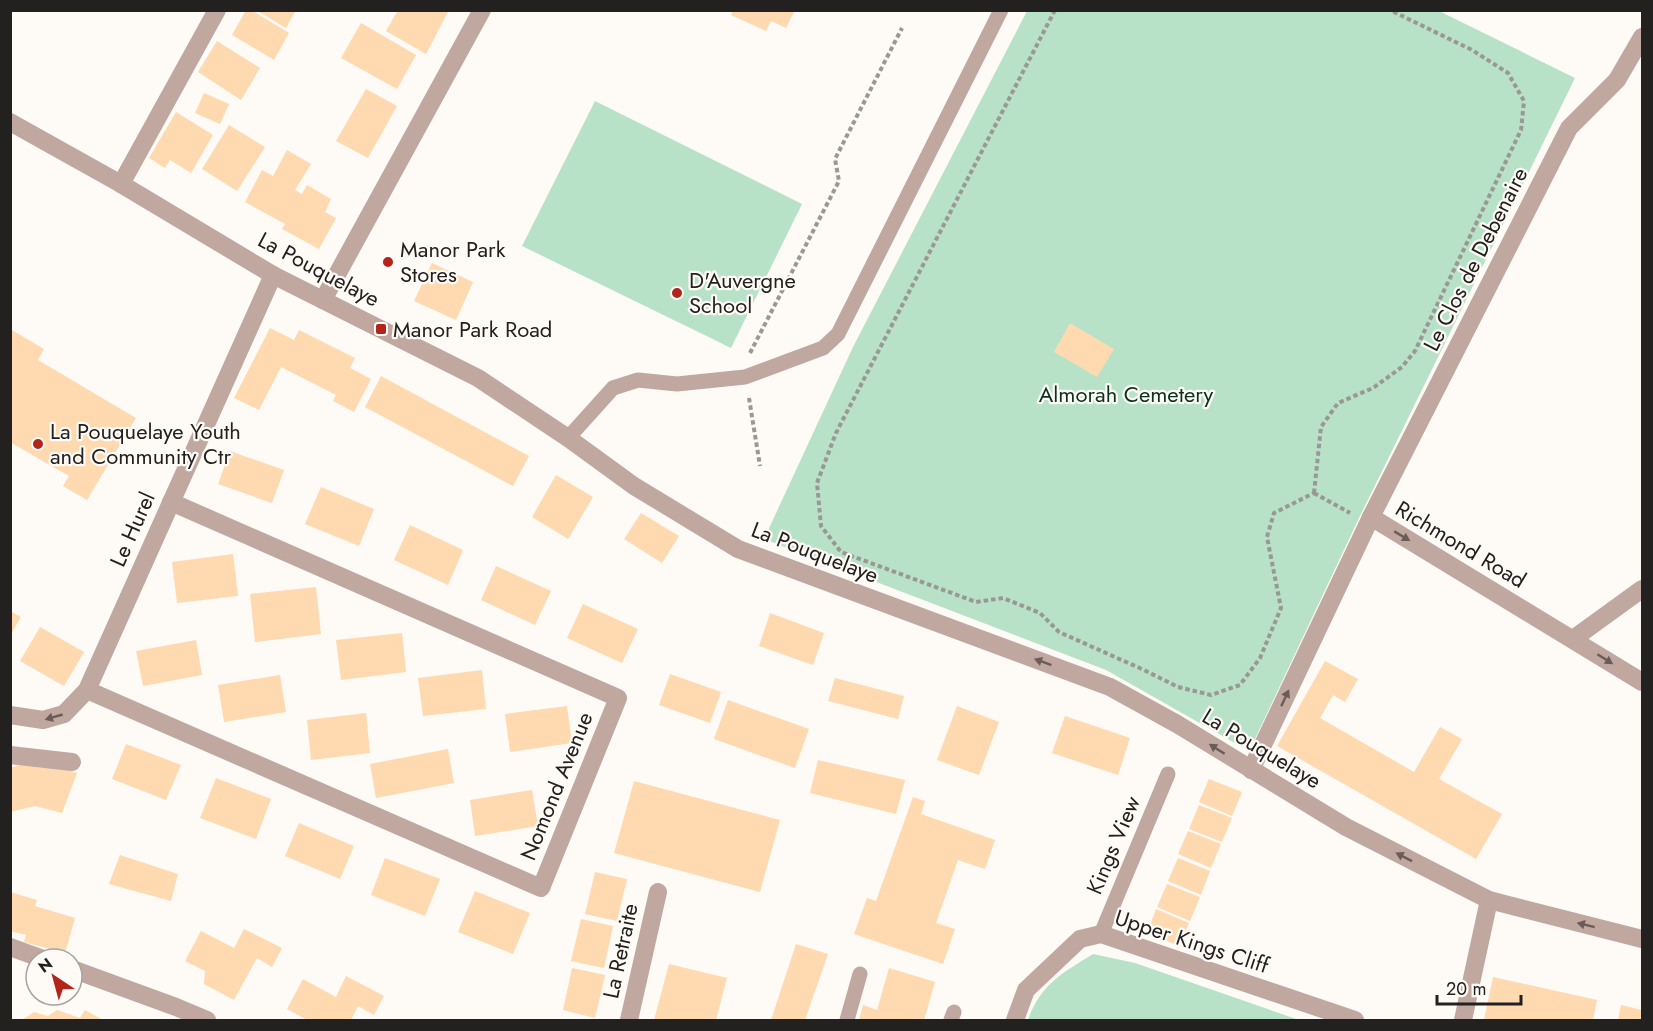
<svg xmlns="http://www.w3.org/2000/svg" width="1653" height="1031" viewBox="0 0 1653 1031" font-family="Jost,sans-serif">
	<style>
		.green { fill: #b7e2c7 }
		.building { fill: #ffd9b0 }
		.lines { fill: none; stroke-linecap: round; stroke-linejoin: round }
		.path { stroke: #9a9794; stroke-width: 4; stroke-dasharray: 4.5 3; stroke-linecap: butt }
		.service { stroke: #c0a79f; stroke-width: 15 }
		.minor { stroke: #c0a79f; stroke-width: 18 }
		.oneway { fill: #6a5d59 }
		.poi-dot { fill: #b3241b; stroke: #fefaf6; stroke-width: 2 }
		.labels { text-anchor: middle; stroke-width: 4.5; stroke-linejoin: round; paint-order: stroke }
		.poi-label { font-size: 22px; fill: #23211f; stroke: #fefaf6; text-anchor: start }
		.street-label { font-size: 22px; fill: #23211f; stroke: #fefaf6 }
		.park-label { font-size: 22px; fill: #07321d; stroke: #fefaf6 }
	</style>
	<rect width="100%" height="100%" fill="#fefaf6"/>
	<g class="green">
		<path d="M 1027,11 L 1439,11 L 1575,78 L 1359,518 L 1253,743 L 1242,747 L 1106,670 L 764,539 L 853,347 Z"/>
		<path d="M 595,101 L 802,204 L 731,348 L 522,246 Z"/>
		<path d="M 1093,954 L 1135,963 L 1299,1020 L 1028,1020 C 1040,985 1062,973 1093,954 Z"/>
	</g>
	<g class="building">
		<path d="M 246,10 L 251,10 L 289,33 L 274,60 L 232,35 Z"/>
		<path d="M 256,10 L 296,10 L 286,28 Z"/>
		<path d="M 398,10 L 449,10 L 426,54 L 386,31 Z"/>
		<path d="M 733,10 L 795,10 L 786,28 L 771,21 L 766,31 L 731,15 Z"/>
		<path d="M 361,23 L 416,55 L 397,89 L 341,58 Z"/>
		<path d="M 217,41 L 260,68 L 241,100 L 198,72 Z"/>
		<path d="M 366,89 L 397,106 L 368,158 L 336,141 Z"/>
		<path d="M 204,93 L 229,104 L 220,124 L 195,113 Z"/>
		<path d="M 176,112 L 213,135 L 191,173 L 170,160 L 165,168 L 149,158 Z"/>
		<path d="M 229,125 L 265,147 L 237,191 L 202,169 Z"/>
		<path d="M 287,150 L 311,164 L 295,190 L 302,194 L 307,185 L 331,199 L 325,212 L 336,218 L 319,249 L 282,229 L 285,224 L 245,202 L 262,170 L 273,176 Z"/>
		<path d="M 432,263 L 473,282 L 456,320 L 414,301 Z"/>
		<path d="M 1070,323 L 1114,349 L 1097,377 L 1054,352 Z"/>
		<path d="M 270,328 L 294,340 L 299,330 L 355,358 L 350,368 L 371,379 L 354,412 L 333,401 L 336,395 L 281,367 L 259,410 L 234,398 Z"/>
		<path d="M 10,329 L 44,349 L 38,360 L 136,418 L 87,500 L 63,486 L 69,476 L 10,442 Z"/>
		<path d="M 381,376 L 529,456 L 513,486 L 365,407 Z"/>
		<path d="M 230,451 L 284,470 L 272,503 L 218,484 Z"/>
		<path d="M 556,475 L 593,497 L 568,539 L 532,517 Z"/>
		<path d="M 321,487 L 374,509 L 359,546 L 305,524 Z"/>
		<path d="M 641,513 L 679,536 L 662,563 L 624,539 Z"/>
		<path d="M 410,525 L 463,550 L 448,585 L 394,560 Z"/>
		<path d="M 233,554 L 238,596 L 177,603 L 172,562 Z"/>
		<path d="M 496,566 L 551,591 L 535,625 L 481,600 Z"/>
		<path d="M 316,587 L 321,634 L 255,642 L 250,594 Z"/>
		<path d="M 583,604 L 638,629 L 622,663 L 567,638 Z"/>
		<path d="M 10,611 L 21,617 L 10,636 Z"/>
		<path d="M 770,613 L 824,633 L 813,665 L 759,646 Z"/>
		<path d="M 40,627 L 84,652 L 64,686 L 20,661 Z"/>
		<path d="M 402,633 L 406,672 L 341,680 L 336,640 Z"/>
		<path d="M 196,640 L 202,675 L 143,686 L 136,651 Z"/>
		<path d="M 1325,661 L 1358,679 L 1345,702 L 1333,695 L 1320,718 L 1414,772 L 1440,727 L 1462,739 L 1439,779 L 1502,814 L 1476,859 L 1277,746 Z"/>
		<path d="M 482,670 L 486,709 L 423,716 L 418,678 Z"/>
		<path d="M 670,674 L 721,692 L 710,723 L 659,705 Z"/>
		<path d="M 280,675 L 286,712 L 224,722 L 218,685 Z"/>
		<path d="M 835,678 L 904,696 L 898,719 L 828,701 Z"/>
		<path d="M 728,700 L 809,729 L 795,768 L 714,739 Z"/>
		<path d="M 567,706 L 572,743 L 510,752 L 505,714 Z"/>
		<path d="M 957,706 L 999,722 L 979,775 L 937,760 Z"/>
		<path d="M 366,713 L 370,753 L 311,760 L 307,720 Z"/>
		<path d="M 1065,716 L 1130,738 L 1118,775 L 1052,753 Z"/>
		<path d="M 126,744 L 181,765 L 166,800 L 112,779 Z"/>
		<path d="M 448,749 L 454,783 L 376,798 L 370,764 Z"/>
		<path d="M 35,760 L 77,773 L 62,813 L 35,806 L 10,812 L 10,768 Z"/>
		<path d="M 818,760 L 905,780 L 896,814 L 810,793 Z"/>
		<path d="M 216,778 L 271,799 L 256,839 L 200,818 Z"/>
		<path d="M 1209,779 L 1242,792 L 1232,816 L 1199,802 Z"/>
		<path d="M 634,781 L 780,820 L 760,892 L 614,853 Z"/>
		<path d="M 532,790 L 538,826 L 475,836 L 470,800 Z"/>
		<path d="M 913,797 L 925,801 L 921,814 L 995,840 L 985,869 L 958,860 L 936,923 L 955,929 L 943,964 L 854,934 L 867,898 L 876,901 Z"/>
		<path d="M 1199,805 L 1232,818 L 1222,842 L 1189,829 Z"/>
		<path d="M 299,823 L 354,846 L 340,879 L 285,856 Z"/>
		<path d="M 1188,831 L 1221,844 L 1211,868 L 1178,854 Z"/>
		<path d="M 120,855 L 178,874 L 171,901 L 109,884 Z"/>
		<path d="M 385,858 L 440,879 L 425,916 L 371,895 Z"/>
		<path d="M 1178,858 L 1210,871 L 1201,895 L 1168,881 Z"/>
		<path d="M 595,872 L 627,879 L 617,921 L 585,914 Z"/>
		<path d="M 1167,884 L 1200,897 L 1190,921 L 1157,907 Z"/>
		<path d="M 475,891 L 530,913 L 513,954 L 458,932 Z"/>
		<path d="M 10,892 L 37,900 L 35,906 L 75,918 L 65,953 L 24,942 L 26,935 L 10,931 Z"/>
		<path d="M 1156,909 L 1189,923 L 1179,946 L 1147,933 Z"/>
		<path d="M 581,919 L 613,926 L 604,968 L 571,961 Z"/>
		<path d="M 244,929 L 282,948 L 272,967 L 257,958 L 234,1000 L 204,984 L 205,971 L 185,961 L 201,931 L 234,948 Z"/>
		<path d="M 796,944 L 828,954 L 805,1020 L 771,1020 Z"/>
		<path d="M 669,964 L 727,978 L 716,1020 L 654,1020 Z"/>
		<path d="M 572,968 L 605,975 L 595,1018 L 563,1010 Z"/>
		<path d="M 889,968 L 935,982 L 924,1020 L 859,1020 L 863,1005 L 877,1010 Z"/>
		<path d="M 346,976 L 384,996 L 374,1015 L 358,1006 L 351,1020 L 307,1020 L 287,1009 L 303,979 L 336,997 Z"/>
		<path d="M 1493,977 L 1597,1000 L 1593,1020 L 1484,1020 Z"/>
		<path d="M 1621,1005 L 1642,1010 L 1642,1020 L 1618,1020 Z"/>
		<path d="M 57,1010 L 80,1018 L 85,1010 L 103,1020 L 22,1020 L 34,1012 L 48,1016 Z"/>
	</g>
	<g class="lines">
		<g class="path">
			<path d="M 1055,10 L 836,433 L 817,483 L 821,526 L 841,552 L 976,602 L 1003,598 L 1040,613 L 1059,632 L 1144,670 L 1178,687 L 1211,695 L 1240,685 L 1260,658 L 1281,608 L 1267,537 L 1274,513 L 1314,493"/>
			<path d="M 750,353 L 839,181 L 835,159 L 902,28"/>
			<path d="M 749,398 L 760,466"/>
			<path d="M 1314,493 L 1321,427 L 1338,403 L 1373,388 L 1402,367 L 1415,351 L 1521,130 L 1524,101 L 1508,73 L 1472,50 L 1390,10"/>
			<path d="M 1314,493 L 1350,513"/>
		</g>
		<g class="service">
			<path d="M 568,438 L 613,388 L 638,380 L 677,384 L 745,377 L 823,348 L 838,334 L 1001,10"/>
			<path d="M 1101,934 L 1168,774"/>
			<path d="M 847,1020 L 860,974"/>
			<path d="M 951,1020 L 954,1012"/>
		</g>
		<g class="minor">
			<path d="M 10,122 L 121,184 L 273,275 L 478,378 L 568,438 L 634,486 L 738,549 L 1110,687 L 1177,724 L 1346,827 L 1489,900 L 1642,939"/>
			<path d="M 121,184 L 217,10"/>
			<path d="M 323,300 L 482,10"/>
			<path d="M 1371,517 L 1569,128 L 1617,80 L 1642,37"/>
			<path d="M 1573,639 L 1642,589"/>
			<path d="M 87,690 L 541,888 L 618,698 L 171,502"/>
			<path d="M 10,715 L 43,720 L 64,714 L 87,690 L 273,275"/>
			<path d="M 10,755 L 72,762"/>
			<path d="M 1251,770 L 1371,517 L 1642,682"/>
			<path d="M 10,947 L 43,959"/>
			<path d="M 72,969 L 176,1007 L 207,1020"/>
			<path d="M 629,1020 L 658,892"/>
			<path d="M 1015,1020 L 1026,990 L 1080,939 L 1101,934 L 1355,1020"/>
			<path d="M 1463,1020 L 1489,900"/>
		</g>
	</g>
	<defs><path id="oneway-solid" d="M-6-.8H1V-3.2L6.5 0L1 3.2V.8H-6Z" transform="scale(1.5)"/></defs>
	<g class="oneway">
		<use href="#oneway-solid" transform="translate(1402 536) rotate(31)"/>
		<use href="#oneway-solid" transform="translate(1605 659) rotate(32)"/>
		<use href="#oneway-solid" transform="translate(1043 662) rotate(-160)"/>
		<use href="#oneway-solid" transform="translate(1285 698) rotate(-65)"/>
		<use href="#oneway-solid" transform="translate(54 717) rotate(164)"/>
		<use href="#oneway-solid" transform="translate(1217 749) rotate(-148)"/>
		<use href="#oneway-solid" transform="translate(1404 857) rotate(-153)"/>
		<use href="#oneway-solid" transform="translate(1586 925) rotate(-166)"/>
	</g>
	<g class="poi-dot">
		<circle cx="388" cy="262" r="6"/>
		<circle cx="677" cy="293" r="6"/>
		<rect x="375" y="323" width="12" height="12" rx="3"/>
		<circle cx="38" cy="444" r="6"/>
	</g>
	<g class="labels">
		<g class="poi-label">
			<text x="400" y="257">Manor Park<tspan x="400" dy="25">Stores</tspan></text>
			<text x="689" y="288">D'Auvergne<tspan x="689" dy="25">School</tspan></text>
			<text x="393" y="337">Manor Park Road</text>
			<text x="50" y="439">La Pouquelaye Youth<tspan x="50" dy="25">and Community Ctr</tspan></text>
		</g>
		<g class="street-label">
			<text transform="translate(1475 259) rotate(-63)" y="8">Le Clos de Debenaire</text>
			<text transform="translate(319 269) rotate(28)" y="8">La Pouquelaye</text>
			<text transform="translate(132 529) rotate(-66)" y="8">Le Hurel</text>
			<text transform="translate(1461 544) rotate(31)" y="8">Richmond Road</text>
			<text transform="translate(815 552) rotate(21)" y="8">La Pouquelaye</text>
			<text transform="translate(1262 748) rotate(31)" y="8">La Pouquelaye</text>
			<text transform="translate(556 786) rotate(-68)" y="8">Nomond Avenue</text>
			<text transform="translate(1113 845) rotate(-67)" y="8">Kings View</text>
			<text transform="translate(1192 941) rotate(18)" y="8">Upper Kings Cliff</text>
			<text transform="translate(620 951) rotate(-78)" y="8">La Retraite</text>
		</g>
		<g class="park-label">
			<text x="1126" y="402">Almorah Cemetery</text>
		</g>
	</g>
	<rect width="1653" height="1031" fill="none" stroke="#23211f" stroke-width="24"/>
	<g transform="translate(54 977) rotate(324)"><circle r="28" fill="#fefaf6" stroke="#a6a3a0" stroke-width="1.5"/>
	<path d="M0-4.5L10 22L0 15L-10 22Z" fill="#b3241b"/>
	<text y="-9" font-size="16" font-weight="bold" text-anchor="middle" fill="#23211f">N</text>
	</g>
	<path d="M1437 995v9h84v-9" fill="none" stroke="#23211f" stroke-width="3"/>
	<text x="1446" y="995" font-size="18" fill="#23211f" stroke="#fefaf6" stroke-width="4.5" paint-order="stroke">20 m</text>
</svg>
